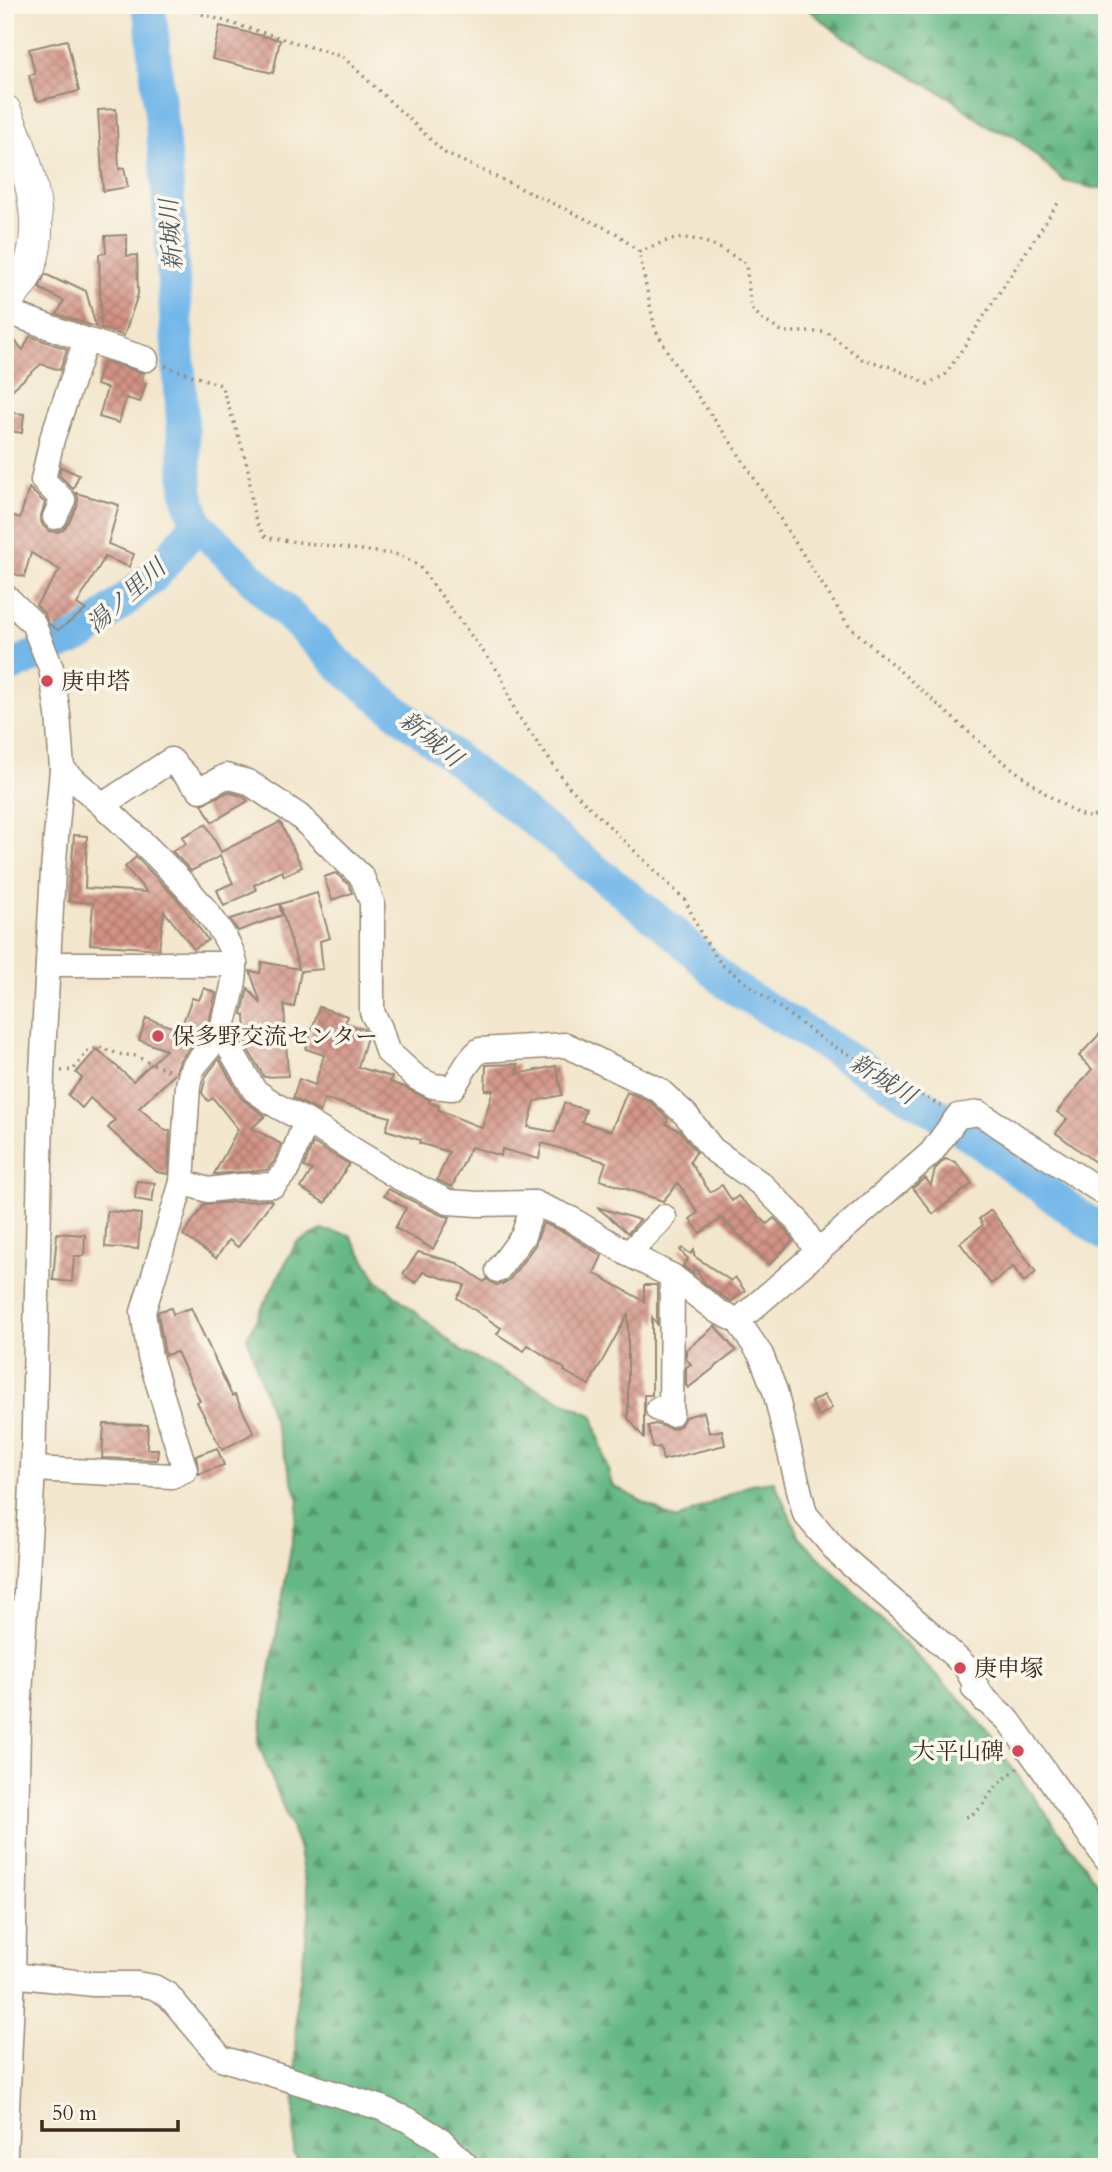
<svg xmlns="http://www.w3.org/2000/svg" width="1112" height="2172" viewBox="0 0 1112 2172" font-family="Cardo,'Noto Serif JP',serif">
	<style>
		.forest { fill: url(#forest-firs); stroke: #507151; stroke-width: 2 }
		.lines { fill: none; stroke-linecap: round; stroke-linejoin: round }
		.river { stroke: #73b7e9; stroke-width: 33 }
		.building { fill: url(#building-cross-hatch) }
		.minor-casing { stroke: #968875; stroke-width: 27 }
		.major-casing { stroke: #968875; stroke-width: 34 }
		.path { stroke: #968875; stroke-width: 3.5; stroke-dasharray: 2 5; stroke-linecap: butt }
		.minor { stroke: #fff; stroke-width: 24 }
		.major { stroke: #fff; stroke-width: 32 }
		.poi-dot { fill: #d1495b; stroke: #fbf7ec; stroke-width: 2.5 }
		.labels { text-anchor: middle; stroke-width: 7; stroke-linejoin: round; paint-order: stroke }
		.poi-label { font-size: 23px; fill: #3b2a1e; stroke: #fbf7ec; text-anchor: start }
		.water-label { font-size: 24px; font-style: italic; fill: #4f5b65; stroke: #fbf7ec }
	</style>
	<defs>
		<pattern id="forest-firs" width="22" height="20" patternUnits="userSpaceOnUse" patternTransform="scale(1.75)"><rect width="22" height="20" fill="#65b884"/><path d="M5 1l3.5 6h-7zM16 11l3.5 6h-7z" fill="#54966b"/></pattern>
		<pattern id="building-cross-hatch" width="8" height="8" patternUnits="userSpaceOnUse" patternTransform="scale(1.75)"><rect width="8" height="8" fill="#d29385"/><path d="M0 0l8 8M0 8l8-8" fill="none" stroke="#ac786c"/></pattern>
	</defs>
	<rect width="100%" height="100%" fill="#fbf7ec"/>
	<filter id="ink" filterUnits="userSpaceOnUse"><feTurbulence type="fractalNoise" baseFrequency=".0143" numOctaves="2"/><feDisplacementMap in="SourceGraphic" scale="14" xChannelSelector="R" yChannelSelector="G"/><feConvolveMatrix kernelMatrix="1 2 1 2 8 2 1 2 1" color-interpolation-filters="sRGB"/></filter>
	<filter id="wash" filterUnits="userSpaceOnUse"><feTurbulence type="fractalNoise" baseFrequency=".00686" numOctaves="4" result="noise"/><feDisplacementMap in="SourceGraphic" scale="28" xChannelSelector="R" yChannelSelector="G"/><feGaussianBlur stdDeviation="1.57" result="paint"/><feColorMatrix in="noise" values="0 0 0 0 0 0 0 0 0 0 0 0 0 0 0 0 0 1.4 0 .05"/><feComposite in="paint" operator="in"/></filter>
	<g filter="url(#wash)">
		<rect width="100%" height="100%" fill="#f2e6cc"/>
		<g class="forest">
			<path d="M 803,5 L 1107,5 L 1107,188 L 1093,188 L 1064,181 L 1013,135 L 990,128 L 950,98 L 840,35 Z"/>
			<path d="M 322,1230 L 350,1235 L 377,1280 L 463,1352 L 593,1416 L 612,1485 L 676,1520 L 751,1484 L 774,1481 L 799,1537 L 965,1704 L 1107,1896 L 1107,2167 L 301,2167 L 294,2153 L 296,2007 L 310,1910 L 298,1846 L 258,1742 L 299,1501 L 247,1337 L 296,1243 Z"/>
		</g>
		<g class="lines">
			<g class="river">
				<path d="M 147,5 L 151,20 L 167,180 L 187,493 L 197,524 L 346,671 L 674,933 L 729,985 L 956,1125 L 1107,1236"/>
				<path d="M 5,669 L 84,634 L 155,575 L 197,524"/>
			</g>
		</g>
		<g id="blocks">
			<g class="building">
				<path d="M 220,26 L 280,40 L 273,73 L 212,59 Z"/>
				<path d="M 67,40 L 79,91 L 38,101 L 37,98 L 35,99 L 29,75 L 35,74 L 29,49 Z"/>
				<path d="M 116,109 L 119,169 L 124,168 L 128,187 L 103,191 L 98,110 Z"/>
				<path d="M 127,235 L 127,256 L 137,255 L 138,294 L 124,336 L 101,328 L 99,254 L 106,253 L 105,236 Z"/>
				<path d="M 45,274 L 66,284 L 65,281 L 86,291 L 96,327 L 57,314 L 64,301 L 39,288 Z"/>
				<path d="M 5,330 L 23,350 L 30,336 L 67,349 L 60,370 L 41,364 L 5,396 Z"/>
				<path d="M 103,361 L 144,373 L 141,382 L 146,383 L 140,402 L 126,398 L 119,423 L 99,417 L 107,388 L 96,385 Z"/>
				<path d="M 5,412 L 24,414 L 22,433 L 5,430 Z"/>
				<path d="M 61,467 L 79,475 L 73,489 L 59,475 Z"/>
				<path d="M 29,488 L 45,503 L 40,519 L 43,526 L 49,531 L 57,532 L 63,530 L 68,524 L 77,506 L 78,498 L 76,493 L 119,505 L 108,544 L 134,554 L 129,567 L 105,557 L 77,604 L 86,610 L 58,630 L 49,624 L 44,613 L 36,605 L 60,570 L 31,553 L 24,577 L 5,571 L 5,532 L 10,515 L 20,518 Z"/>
				<path d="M 228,792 L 242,796 L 248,801 L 212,822 L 202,804 Z"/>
				<path d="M 280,822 L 302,867 L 284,876 L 282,871 L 254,885 L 256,890 L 224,906 L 217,890 L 233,883 L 220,856 L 191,871 L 172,851 L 186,844 L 182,837 L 206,824 L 221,852 Z"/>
				<path d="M 74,835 L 87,836 L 85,888 L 147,892 L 125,867 L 136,857 L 178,900 L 208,940 L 194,949 L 164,911 L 159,949 L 90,944 L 93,903 L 69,901 Z"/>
				<path d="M 336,873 L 349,885 L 352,893 L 332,900 L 324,877 Z"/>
				<path d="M 317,893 L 330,938 L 320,941 L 323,969 L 301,971 L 294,1007 L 284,1005 L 288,1076 L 264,1077 L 247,1048 L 245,1015 L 242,1014 L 248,988 L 261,1004 L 250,971 L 260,973 L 262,962 L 299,969 L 280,904 Z"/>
				<path d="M 279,904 L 282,915 L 238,931 L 230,919 Z"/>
				<path d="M 204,988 L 216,993 L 208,1026 L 180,1060 L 175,1074 L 139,1108 L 166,1131 L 170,1131 L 168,1174 L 157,1172 L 108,1128 L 115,1120 L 90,1098 L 82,1108 L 68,1095 L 82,1078 L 76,1073 L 97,1049 L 133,1081 L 166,1050 L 139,1040 L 146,1018 L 180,1030 L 192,998 L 199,1000 Z"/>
				<path d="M 319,1007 L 347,1016 L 345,1023 L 364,1029 L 367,1037 L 358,1067 L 392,1077 L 390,1082 L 404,1087 L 430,1100 L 429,1103 L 439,1106 L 438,1110 L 482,1128 L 493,1090 L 485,1090 L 486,1065 L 518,1064 L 517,1074 L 556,1066 L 562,1095 L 535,1101 L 528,1127 L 555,1132 L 564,1103 L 586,1110 L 582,1122 L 611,1131 L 627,1092 L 651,1102 L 668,1119 L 666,1124 L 680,1131 L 696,1152 L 690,1162 L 710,1192 L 722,1185 L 732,1201 L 738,1196 L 767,1224 L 774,1218 L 785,1229 L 793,1241 L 769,1265 L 722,1218 L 700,1233 L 690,1219 L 698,1213 L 678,1183 L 663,1201 L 600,1180 L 606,1162 L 542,1143 L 539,1159 L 502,1149 L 501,1156 L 471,1147 L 452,1187 L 437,1180 L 449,1152 L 419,1143 L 420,1140 L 386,1130 L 390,1117 L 325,1099 L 320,1112 L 293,1098 L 299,1079 L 315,1085 L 324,1055 L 306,1049 Z"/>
				<path d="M 1107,1026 L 1107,1150 L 1096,1163 L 1056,1133 L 1067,1119 L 1057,1112 L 1092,1069 L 1079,1056 Z"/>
				<path d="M 219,1059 L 241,1098 L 265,1116 L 252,1128 L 281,1144 L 274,1162 L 267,1170 L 214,1174 L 238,1129 L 213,1098 L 208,1101 L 202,1093 L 206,1076 Z"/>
				<path d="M 313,1143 L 349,1164 L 325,1203 L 301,1188 L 312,1170 L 304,1167 Z"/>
				<path d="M 945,1159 L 956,1162 L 972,1184 L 933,1214 L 913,1188 L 925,1178 L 931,1185 L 935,1169 Z"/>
				<path d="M 137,1181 L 155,1183 L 152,1202 L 135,1199 Z"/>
				<path d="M 388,1189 L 441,1215 L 450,1217 L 433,1249 L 395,1228 L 406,1208 L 384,1196 Z"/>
				<path d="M 271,1200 L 272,1201 L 238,1247 L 229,1240 L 216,1258 L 183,1235 L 205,1204 Z"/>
				<path d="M 597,1207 L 640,1220 L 628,1233 Z"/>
				<path d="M 991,1210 L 1036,1272 L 1024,1282 L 1013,1267 L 991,1284 L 960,1243 L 983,1225 L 979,1219 Z"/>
				<path d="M 107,1211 L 141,1214 L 138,1249 L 105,1247 Z"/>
				<path d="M 543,1223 L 564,1232 L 602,1256 L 594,1273 L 644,1301 L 644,1285 L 657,1285 L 657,1324 L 652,1317 L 652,1395 L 644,1395 L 644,1438 L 628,1418 L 628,1314 L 589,1385 L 564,1371 L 565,1369 L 528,1345 L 524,1351 L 497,1334 L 501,1328 L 457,1298 L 465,1285 L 423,1272 L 416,1283 L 403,1274 L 418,1252 L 457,1263 L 484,1282 L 487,1279 L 496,1285 L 503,1284 L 510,1279 L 535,1245 Z"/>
				<path d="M 57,1233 L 85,1235 L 84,1256 L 74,1256 L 72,1282 L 53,1280 Z"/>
				<path d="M 682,1248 L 691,1254 L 694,1250 L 694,1256 L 731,1281 L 735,1277 L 745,1291 L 731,1301 L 725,1298 L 706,1284 L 694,1267 L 693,1274 L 683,1266 L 688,1259 L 680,1250 Z"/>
				<path d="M 171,1308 L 173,1314 L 191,1308 L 232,1396 L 235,1395 L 254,1433 L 222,1450 L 197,1402 L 200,1401 L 177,1352 L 165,1355 L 158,1313 L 159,1311 Z"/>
				<path d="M 715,1326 L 736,1351 L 688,1388 L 686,1385 L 686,1367 L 691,1364 L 686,1359 L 686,1350 Z"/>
				<path d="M 824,1395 L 832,1408 L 819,1416 L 811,1402 Z"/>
				<path d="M 704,1412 L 709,1433 L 722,1430 L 725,1445 L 663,1460 L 660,1447 L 653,1448 L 648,1426 L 655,1424 L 673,1429 L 680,1426 L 685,1417 Z"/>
				<path d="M 104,1424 L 148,1425 L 147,1449 L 158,1449 L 157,1460 L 102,1458 Z"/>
				<path d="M 217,1448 L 224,1465 L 199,1474 L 196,1456 Z"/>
			</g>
		</g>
	</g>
	<g filter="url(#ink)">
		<use href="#blocks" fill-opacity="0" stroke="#968875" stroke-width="2"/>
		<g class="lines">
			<g class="minor-casing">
				<g id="minor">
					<path d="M 5,311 L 86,340 L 146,359"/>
					<path d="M 55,517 L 63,500 L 43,480 L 52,439 L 86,340"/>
					<path d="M 5,596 L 33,623 L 51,668 L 58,714 L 62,769 L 53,871 L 42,1072 L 33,1469 L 18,1730 L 13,1975 L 5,2154"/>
					<path d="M 62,769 C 100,803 232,916 235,965 C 236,983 226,1015 221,1033 L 254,1090 L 277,1106 L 306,1121 L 396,1176 L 448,1202 L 478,1204 L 534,1203 L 571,1219 L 628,1254 L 672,1276 L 717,1311 L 738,1321 L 761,1355 L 775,1391 L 805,1514 L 840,1555 L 931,1634 L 965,1666 L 984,1700"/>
					<path d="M 103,805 L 171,760 L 200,790 L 226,776 L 248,782 L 299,816 L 362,877 L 372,902 L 372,1012 L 380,1028 L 387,1051 L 417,1078 L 433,1086 L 452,1088 C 462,1075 467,1060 480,1050 L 566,1045 L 659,1090 L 686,1115 L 712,1149 L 761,1184 L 797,1220 L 817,1251"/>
					<path d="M 48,964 L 235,964"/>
					<path d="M 182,1182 L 208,1190 L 240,1186 L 274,1185 L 287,1170 L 306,1121"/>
					<path d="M 628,1254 L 664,1217"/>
					<path d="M 498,1270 L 523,1236 L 534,1203"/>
					<path d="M 738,1321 L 931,1153 L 958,1116 L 979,1113 L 1107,1195"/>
					<path d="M 658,1409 L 671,1414 L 672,1276"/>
					<path d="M 33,1469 L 172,1476 L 185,1470 L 150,1357 L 143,1312 L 182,1182 L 188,1085 L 192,1069 L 221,1033"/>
					<path d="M 974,1689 L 1009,1721 L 1107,1860"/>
					<path d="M 13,1975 L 93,1984 L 137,1984 L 154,1987 L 168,1995 L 221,2058 L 381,2108 L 410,2121 L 441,2140 L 468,2167"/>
				</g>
			</g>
			<g class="major-casing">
				<path id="major" d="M 5,111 C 30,166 60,254 5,301"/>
			</g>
			<g class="path">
				<path d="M 192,5 L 198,13 L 343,57 L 445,153 L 616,233 L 639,252 L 655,329 L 674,363 L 734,447 L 849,626 L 997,757 L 1052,798 L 1078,814 L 1092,818 L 1107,806"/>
				<path d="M 639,252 C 650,248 661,242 671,240 C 698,233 724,250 746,264 L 751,308 L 763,320 L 783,332 L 826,332 L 862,359 L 891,367 L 928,384 L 946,374 L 1060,200"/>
				<path d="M 165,366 L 221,385 C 230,411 240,438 247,465 C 253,490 248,519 267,538 L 400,555 L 419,566 L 500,674 L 516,713 L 569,787 L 685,900 L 702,936 L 721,964 L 823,1040 L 941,1106"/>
				<path d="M 61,1071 L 73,1070 L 88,1051 L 100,1047 L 118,1054 L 135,1056 L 172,1072"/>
				<path d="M 966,1817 C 985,1809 984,1799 997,1786 C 1003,1779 1012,1773 1019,1767"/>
			</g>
			<use href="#minor" class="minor"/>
			<use href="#major" class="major"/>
		</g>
	</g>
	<g class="poi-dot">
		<circle cx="47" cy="681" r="7"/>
		<circle cx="158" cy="1036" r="7"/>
		<circle cx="960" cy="1668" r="7"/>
		<circle cx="1018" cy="1751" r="7"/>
	</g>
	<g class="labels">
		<g class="poi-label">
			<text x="61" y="689">庚申塔</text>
			<text x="172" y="1044">保多野交流センター</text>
			<text x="974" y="1676">庚申塚</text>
			<text x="1004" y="1759" text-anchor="end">大平山碑</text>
		</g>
		<g class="water-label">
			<text transform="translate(171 235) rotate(-94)" y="8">新城川</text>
			<text transform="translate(126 596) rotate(-42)" y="8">湯ノ里川</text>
			<text transform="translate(431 739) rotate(39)" y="8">新城川</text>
			<text transform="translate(883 1079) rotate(32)" y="8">新城川</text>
		</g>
	</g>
	<rect width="1112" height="2172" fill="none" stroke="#fbf7ec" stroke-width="28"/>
	<path d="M42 2120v10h136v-10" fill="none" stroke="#3b2a1e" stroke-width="3.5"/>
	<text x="52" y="2120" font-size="21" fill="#3b2a1e" stroke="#fbf7ec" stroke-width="5" paint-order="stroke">50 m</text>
</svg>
